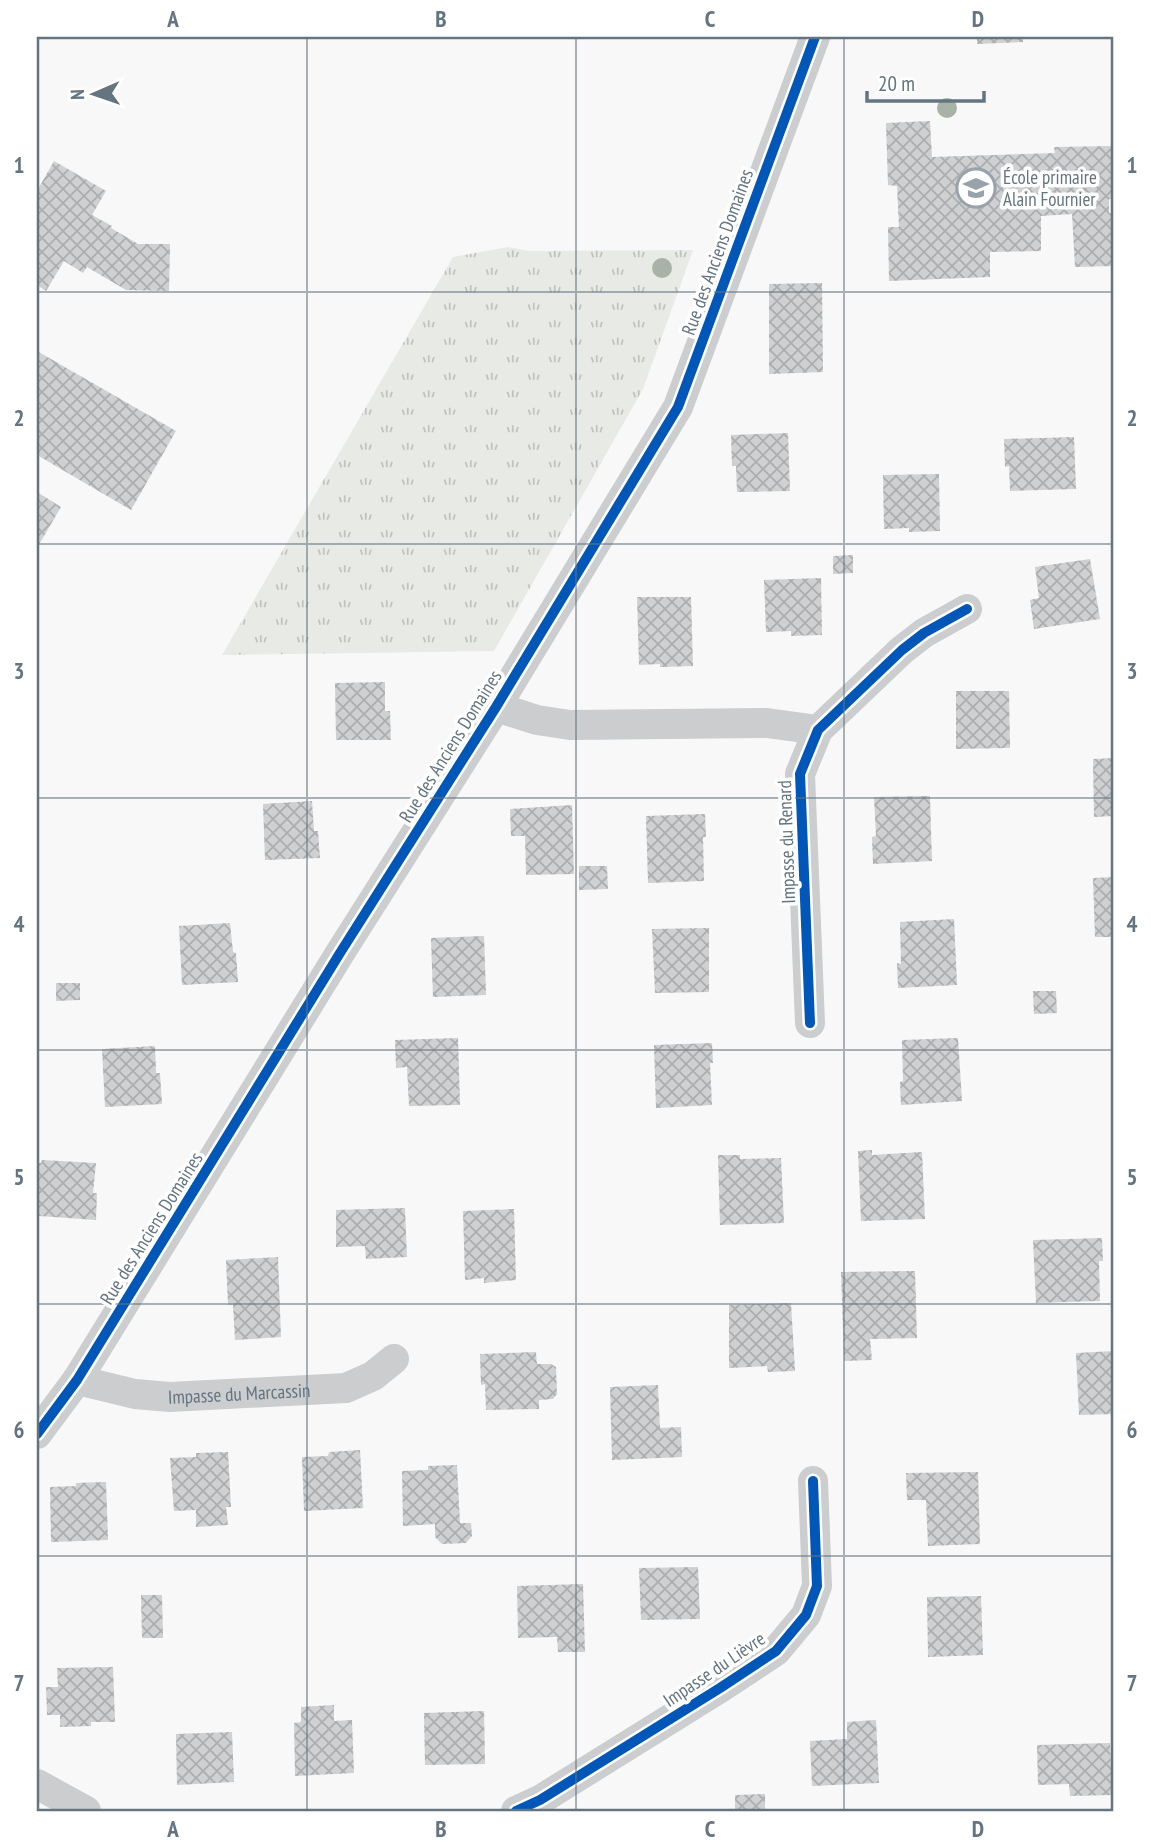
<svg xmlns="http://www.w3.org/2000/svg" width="1151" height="1848" viewBox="0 0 1151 1848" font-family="'PT Sans Narrow',sans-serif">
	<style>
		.grass { fill: url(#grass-tufts) }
		.building { fill: url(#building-cross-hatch) }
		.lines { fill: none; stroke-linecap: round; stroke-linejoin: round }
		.minor { stroke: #cbcdce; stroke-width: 30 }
		.cycleway-casing { stroke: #fff; stroke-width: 15 }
		.cycleway { stroke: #0057b8; stroke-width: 10 }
		.tree { fill: #a8b2a6 }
		.grid { fill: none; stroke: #647481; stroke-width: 2; stroke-opacity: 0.55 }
		.labels { text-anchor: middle; stroke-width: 7; stroke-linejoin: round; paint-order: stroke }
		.poi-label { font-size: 19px; fill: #647481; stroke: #fff; text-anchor: start }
		.street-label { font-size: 19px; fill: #647481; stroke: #fff }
		.neatline { fill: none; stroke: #647481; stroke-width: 2.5 }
		.grid-label { font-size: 23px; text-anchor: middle; font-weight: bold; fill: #647481 }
	</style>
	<defs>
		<pattern id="grass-tufts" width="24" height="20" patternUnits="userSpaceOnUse" patternTransform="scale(1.75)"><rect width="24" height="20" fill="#e7eae5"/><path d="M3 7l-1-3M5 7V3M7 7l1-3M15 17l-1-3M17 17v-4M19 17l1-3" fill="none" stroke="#bfc2bf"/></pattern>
		<pattern id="building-cross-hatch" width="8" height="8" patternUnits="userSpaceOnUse" patternTransform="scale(1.75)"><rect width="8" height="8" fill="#ced0d1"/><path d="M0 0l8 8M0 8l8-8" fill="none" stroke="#abadaf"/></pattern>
	</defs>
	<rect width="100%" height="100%" fill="#f8f8f8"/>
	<path class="grass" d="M 508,247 L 529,251 L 693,250 L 643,389 L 494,651 L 222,655 L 453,257 Z"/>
	<g class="building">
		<path d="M 977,37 L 1023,37 L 1023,42 L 977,44 Z"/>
		<path d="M 930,121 L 932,157 L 1055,153 L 1054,147 L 1114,146 L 1114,199 L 1109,199 L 1109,213 L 1114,213 L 1114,266 L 1075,267 L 1072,214 L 1041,216 L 1041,251 L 990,252 L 990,277 L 889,281 L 888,227 L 899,227 L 897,186 L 888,185 L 886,123 Z"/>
		<path d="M 54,161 L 106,191 L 92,215 L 112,226 L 111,228 L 138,244 L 170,244 L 169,291 L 126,290 L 87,267 L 83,273 L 64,261 L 46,291 L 37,285 L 37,191 Z"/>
		<path d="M 822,283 L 823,372 L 769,374 L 769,284 Z"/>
		<path d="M 37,351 L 176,431 L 131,510 L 37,455 Z"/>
		<path d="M 788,433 L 790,491 L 737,492 L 736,466 L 732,466 L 731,435 Z"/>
		<path d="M 1074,437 L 1076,489 L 1010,491 L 1009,466 L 1005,467 L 1004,439 Z"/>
		<path d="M 939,474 L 940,531 L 909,532 L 909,528 L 884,529 L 883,475 Z"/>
		<path d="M 37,492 L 61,507 L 37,548 Z"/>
		<path d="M 853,555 L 853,573 L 833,574 L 833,556 Z"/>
		<path d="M 1090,559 L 1100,619 L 1034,629 L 1030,600 L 1039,598 L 1035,567 Z"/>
		<path d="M 821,578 L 822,635 L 791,636 L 791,631 L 766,632 L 764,580 Z"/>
		<path d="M 637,597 L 691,597 L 693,666 L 660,667 L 660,664 L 639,665 Z"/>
		<path d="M 385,682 L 385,711 L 390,711 L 391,740 L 336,740 L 335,683 Z"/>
		<path d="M 956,691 L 1009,691 L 1010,748 L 956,749 Z"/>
		<path d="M 1114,758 L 1114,816 L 1094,817 L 1093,759 Z"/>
		<path d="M 930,796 L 932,861 L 873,864 L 872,837 L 876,836 L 874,797 Z"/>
		<path d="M 312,801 L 314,831 L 318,831 L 320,858 L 265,860 L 263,804 Z"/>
		<path d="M 572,805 L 574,874 L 526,875 L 525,836 L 511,836 L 510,809 Z"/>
		<path d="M 705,814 L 706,837 L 703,837 L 704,881 L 648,883 L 646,816 Z"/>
		<path d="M 579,866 L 607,866 L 608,889 L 579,890 Z"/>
		<path d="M 1114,877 L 1114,937 L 1095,937 L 1093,878 Z"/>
		<path d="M 954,919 L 957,985 L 898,988 L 897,963 L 901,964 L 900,922 Z"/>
		<path d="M 230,923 L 233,952 L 236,953 L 238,982 L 182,985 L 179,926 Z"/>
		<path d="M 709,928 L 709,992 L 655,993 L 652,929 Z"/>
		<path d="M 484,936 L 486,995 L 433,997 L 431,938 Z"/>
		<path d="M 56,983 L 80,983 L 80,1000 L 56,1001 Z"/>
		<path d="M 1033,991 L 1056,991 L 1057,1013 L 1034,1014 Z"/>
		<path d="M 458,1038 L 460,1105 L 409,1106 L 407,1067 L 396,1068 L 395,1040 Z"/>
		<path d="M 958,1038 L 962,1101 L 901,1105 L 900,1082 L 903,1081 L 902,1040 Z"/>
		<path d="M 712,1043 L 713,1063 L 710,1063 L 712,1105 L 656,1108 L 654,1045 Z"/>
		<path d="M 155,1046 L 156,1073 L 160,1073 L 162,1104 L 105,1107 L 102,1049 Z"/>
		<path d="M 872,1150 L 872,1155 L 922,1152 L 925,1219 L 861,1221 L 858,1151 Z"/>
		<path d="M 718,1155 L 740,1155 L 740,1159 L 781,1158 L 784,1223 L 720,1225 Z"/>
		<path d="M 42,1160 L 96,1163 L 93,1193 L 97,1193 L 96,1220 L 39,1216 L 39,1213 L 37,1213 L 37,1163 L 41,1163 Z"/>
		<path d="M 405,1208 L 407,1257 L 366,1259 L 365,1246 L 336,1247 L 336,1210 Z"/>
		<path d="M 514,1209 L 516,1280 L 484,1283 L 484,1278 L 465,1280 L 463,1211 Z"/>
		<path d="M 1102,1238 L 1103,1261 L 1099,1261 L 1100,1301 L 1036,1303 L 1033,1240 Z"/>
		<path d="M 278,1257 L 281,1337 L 235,1340 L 233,1305 L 228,1305 L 226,1260 Z"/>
		<path d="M 915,1271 L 917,1338 L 870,1339 L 872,1360 L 844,1361 L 841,1272 Z"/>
		<path d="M 791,1303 L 795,1371 L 768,1372 L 767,1366 L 729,1368 L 729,1305 Z"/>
		<path d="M 1114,1351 L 1114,1414 L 1079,1415 L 1076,1353 Z"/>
		<path d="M 536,1352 L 537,1364 L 551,1364 L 556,1367 L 557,1394 L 553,1399 L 539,1400 L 539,1409 L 486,1410 L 485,1384 L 481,1385 L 480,1354 Z"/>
		<path d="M 658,1385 L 660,1428 L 681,1427 L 682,1457 L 612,1460 L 610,1387 Z"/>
		<path d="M 360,1450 L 363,1508 L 304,1511 L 302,1457 L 328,1456 L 329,1452 Z"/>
		<path d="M 228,1452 L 231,1507 L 226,1507 L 228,1525 L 196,1527 L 196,1510 L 174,1511 L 170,1458 L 196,1457 L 196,1453 Z"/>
		<path d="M 457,1465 L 460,1523 L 471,1523 L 472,1536 L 466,1543 L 442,1544 L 435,1537 L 435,1524 L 403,1526 L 402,1471 L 428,1470 L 428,1466 Z"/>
		<path d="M 978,1472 L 980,1544 L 928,1546 L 926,1500 L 907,1500 L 906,1473 Z"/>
		<path d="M 106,1482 L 108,1540 L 51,1542 L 50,1487 L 76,1486 L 76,1483 Z"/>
		<path d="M 698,1567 L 700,1619 L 641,1620 L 639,1568 Z"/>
		<path d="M 583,1584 L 585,1652 L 558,1652 L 557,1637 L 518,1638 L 517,1586 Z"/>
		<path d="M 141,1595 L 162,1595 L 163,1638 L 142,1638 Z"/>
		<path d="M 981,1596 L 983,1655 L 928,1657 L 927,1597 Z"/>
		<path d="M 113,1667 L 115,1722 L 91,1722 L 91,1726 L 60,1727 L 60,1715 L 47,1715 L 46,1687 L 58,1687 L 57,1668 Z"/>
		<path d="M 334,1705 L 334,1721 L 352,1720 L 354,1773 L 295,1776 L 294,1723 L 301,1722 L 301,1707 Z"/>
		<path d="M 484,1711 L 485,1764 L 425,1765 L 424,1713 Z"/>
		<path d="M 876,1720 L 879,1783 L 812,1786 L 810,1741 L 847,1739 L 847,1722 Z"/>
		<path d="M 232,1732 L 234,1782 L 177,1785 L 176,1734 Z"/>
		<path d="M 1110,1743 L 1112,1795 L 1070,1796 L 1069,1784 L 1038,1785 L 1037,1745 Z"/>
		<path d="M 765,1794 L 765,1811 L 735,1811 L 735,1795 Z"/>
	</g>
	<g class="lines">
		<g class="minor">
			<path d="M 496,707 L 537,720 L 570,725 L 767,723 L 818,730"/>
			<path d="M 810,1023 L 800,774 L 818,730 L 902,650 L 924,633 L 967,609"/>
			<path id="s1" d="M 77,1380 L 135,1394 L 170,1397 L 346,1388 L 373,1376 L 394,1359"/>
			<path d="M 37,1434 L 77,1380 L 340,953 L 496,707 L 678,407 L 815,37"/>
			<path d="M 37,1784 L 86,1811"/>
			<path d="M 516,1811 L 540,1800 L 720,1688 L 776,1651 L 806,1615 L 817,1586 L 813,1481"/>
		</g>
		<g class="cycleway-casing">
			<g id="cycleway">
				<path d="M 810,1023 L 800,774 L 818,730 L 902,650 L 924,633 L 967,609"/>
				<path d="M 37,1434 L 77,1380 L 340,953 L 496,707 L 678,407 L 815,37"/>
				<path d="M 516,1811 L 540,1800 L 720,1688 L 776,1651 L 806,1615 L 817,1586 L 813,1481"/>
			</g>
		</g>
		<use href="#cycleway" class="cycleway"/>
	</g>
	<g class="tree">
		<circle cx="947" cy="108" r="10"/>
		<circle cx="662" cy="268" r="10"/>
	</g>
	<path class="grid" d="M 307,37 L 307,1811M 576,37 L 576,1811M 844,37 L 844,1811M 37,292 L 1114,292M 37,544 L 1114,544M 37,798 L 1114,798M 37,1050 L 1114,1050M 37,1304 L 1114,1304M 37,1556 L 1114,1556"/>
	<defs>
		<g id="school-ring" transform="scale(2.0125)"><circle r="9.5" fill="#fff" stroke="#98a2ab" stroke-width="1.5"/><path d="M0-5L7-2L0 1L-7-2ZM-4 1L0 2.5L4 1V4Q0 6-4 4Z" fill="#98a2ab"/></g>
	</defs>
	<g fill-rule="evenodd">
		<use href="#school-ring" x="976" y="188"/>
	</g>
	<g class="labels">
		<g class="poi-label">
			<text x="1003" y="184">École primaire<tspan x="1003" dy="22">Alain Fournier</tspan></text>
		</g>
		<g class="street-label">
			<text transform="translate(717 252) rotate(-70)" y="7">Rue des Anciens Domaines</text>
			<text transform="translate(450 746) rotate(-58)" y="7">Rue des Anciens Domaines</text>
			<text transform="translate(786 842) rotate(-92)" y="7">Impasse du Renard</text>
			<text transform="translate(151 1228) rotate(-58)" y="7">Rue des Anciens Domaines</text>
			<text dy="7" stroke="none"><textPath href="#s1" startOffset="164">Impasse du Marcassin</textPath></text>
			<text transform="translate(714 1669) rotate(-34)" y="7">Impasse du Lièvre</text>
		</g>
	</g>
	<rect width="1151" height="1848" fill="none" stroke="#ffffff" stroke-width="77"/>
	<g transform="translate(94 94) rotate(268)" stroke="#ffffff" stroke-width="5" paint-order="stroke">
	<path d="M0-5L12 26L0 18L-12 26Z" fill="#647481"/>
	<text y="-10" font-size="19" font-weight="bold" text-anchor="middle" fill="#647481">N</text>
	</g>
	<path d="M867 91v10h117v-10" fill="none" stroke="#647481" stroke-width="3.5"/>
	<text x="878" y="91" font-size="21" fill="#647481" stroke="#ffffff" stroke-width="5" paint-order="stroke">20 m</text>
	<rect x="38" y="38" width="1074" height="1772" class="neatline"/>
	<g class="grid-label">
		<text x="173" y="27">A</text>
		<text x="441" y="27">B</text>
		<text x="710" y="27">C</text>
		<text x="978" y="27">D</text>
		<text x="19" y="173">1</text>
		<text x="1132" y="173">1</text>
		<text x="19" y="426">2</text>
		<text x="1132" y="426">2</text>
		<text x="19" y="679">3</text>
		<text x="1132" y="679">3</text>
		<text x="19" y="932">4</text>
		<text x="1132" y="932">4</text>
		<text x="19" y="1185">5</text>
		<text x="1132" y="1185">5</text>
		<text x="19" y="1438">6</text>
		<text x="1132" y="1438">6</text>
		<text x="19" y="1691">7</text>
		<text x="1132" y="1691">7</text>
		<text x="173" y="1837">A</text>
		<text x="441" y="1837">B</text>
		<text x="710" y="1837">C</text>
		<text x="978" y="1837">D</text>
	</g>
</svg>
